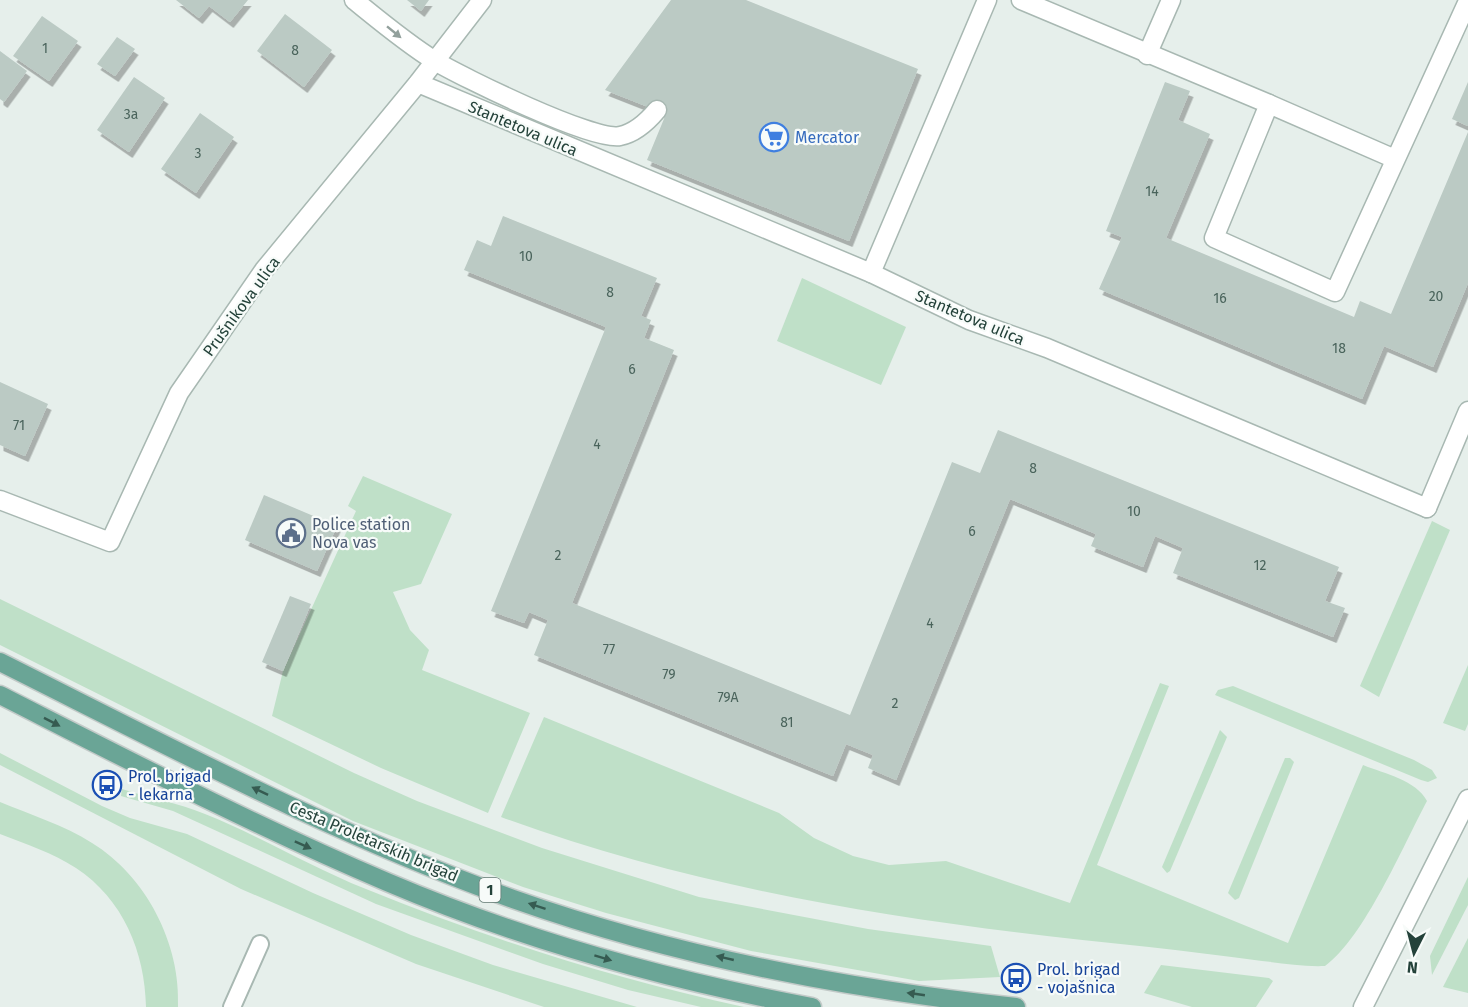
<svg xmlns="http://www.w3.org/2000/svg" width="1468" height="1007" viewBox="0 0 1468 1007" font-family="'Fira Sans',sans-serif">
	<style>
		.green { fill: #bfe0c8 }
		.building { fill: #bbcac4; filter: url(#shadow) }
		.lines { fill: none; stroke-linecap: round; stroke-linejoin: round }
		.service-casing { stroke: #a8b8b2; stroke-width: 20 }
		.pedestrian-casing { stroke: #a8b8b2; stroke-width: 21 }
		.minor-casing { stroke: #a8b8b2; stroke-width: 21 }
		.tertiary-casing { stroke: #a8b8b2; stroke-width: 21 }
		.primary-casing { stroke: #c2cac8; stroke-width: 21 }
		.service { stroke: #fff; stroke-width: 16 }
		.pedestrian { stroke: #fff; stroke-width: 18 }
		.minor { stroke: #fff; stroke-width: 18 }
		.tertiary { stroke: #fff; stroke-width: 18 }
		.primary { stroke: #6aa596; stroke-width: 18 }
		.oneway { fill: #92a09c }
		.oneway2 { fill: #365b51 }
		.labels { text-anchor: middle; stroke-width: 4.5; stroke-linejoin: round; paint-order: stroke }
		.number-label { font-size: 14px; fill: #4a645c }
		.shield { fill: #f7fbf9; stroke: #637a73; stroke-width: 1.5 }
		.shield-label { font-size: 15px; font-weight: bold; fill: #24423a }
		.street-label { font-size: 16px; fill: #24423a; stroke: #f7fbf9 }
		.shop-label { font-size: 16px; fill: #366cbe; stroke: #f7fbf9; text-anchor: start }
		.service-label { font-size: 16px; fill: #4e5e75; stroke: #f7fbf9; text-anchor: start }
		.transit-label { font-size: 16px; fill: #164399; stroke: #f7fbf9; text-anchor: start }
	</style>
	<defs>
		<filter id="shadow"><feDropShadow dx="3.5" dy="6" stdDeviation="0" flood-color="#0004"/></filter>
	</defs>
	<rect width="100%" height="100%" fill="#e6efeb"/>
	<g class="green">
		<path d="M 802,278 L 906,327 L 881,385 L 777,341 Z"/>
		<path d="M 363,476 L 452,514 L 421,584 L 393,592 L 410,630 L 429,650 L 422,670 L 530,713 L 488,813 L 381,768 L 272,716 L 283,671 L 356,511 L 348,506 Z"/>
		<path d="M 1432,521 L 1450,530 L 1379,697 L 1360,686 Z"/>
		<path d="M 0,599 L 354,773 L 417,801 L 542,848 L 699,897 L 868,929 L 991,946 L 1000,977 L 919,981 L 751,951 L 606,913 L 523,887 L 353,821 L 0,645 Z"/>
		<path d="M 1468,665 L 1468,724 L 1465,731 L 1443,723 Z"/>
		<path d="M 1160,683 L 1169,686 L 1097,865 L 1288,943 L 1363,765 C 1385,774 1416,780 1427,801 C 1403,846 1364,938 1325,966 C 1304,967 1282,963 1262,961 C 1224,956 1187,951 1149,947 C 929,925 709,894 501,817 L 544,717 L 779,813 L 814,838 L 853,856 L 889,865 L 946,861 L 1070,903 Z"/>
		<path d="M 1233,686 L 1414,760 L 1432,770 L 1437,778 L 1428,782 L 1421,780 L 1215,695 L 1218,690 Z"/>
		<path d="M 1220,730 L 1227,737 L 1170,871 L 1167,873 L 1162,867 Z"/>
		<path d="M 0,753 L 102,806 L 130,818 L 187,834 L 313,893 L 411,935 L 493,965 L 637,1007 L 544,1007 L 416,964 L 241,889 L 0,765 Z"/>
		<path d="M 1285,758 L 1290,758 L 1294,762 L 1239,898 L 1235,900 L 1228,893 Z"/>
		<path d="M 122,789 C 150,798 179,803 205,814 C 260,836 311,867 366,889 C 489,939 614,979 744,1007 L 701,1007 L 628,990 L 543,964 L 376,904 L 173,811 L 121,796 Z"/>
		<path d="M 0,802 C 31,815 64,825 92,843 C 146,876 181,944 178,1007 L 146,1007 C 145,952 123,899 76,868 C 53,853 26,844 0,834 Z"/>
		<path d="M 1468,877 L 1468,905 L 1432,975 L 1430,956 Z"/>
		<path d="M 1468,938 L 1468,993 L 1443,987 Z"/>
		<path d="M 1161,965 L 1269,978 L 1273,981 L 1256,1007 L 1192,1007 L 1144,993 Z"/>
	</g>
	<g class="building">
		<path d="M 176,0 L 248,0 L 230,22 L 209,6 L 199,18 Z"/>
		<path d="M 407,0 L 429,0 L 421,11 Z"/>
		<path d="M 671,0 L 746,0 L 918,69 L 849,241 L 647,160 L 666,114 L 605,90 Z"/>
		<path d="M 285,14 L 332,50 L 304,87 L 257,51 Z"/>
		<path d="M 42,16 L 78,41 L 49,81 L 13,56 Z"/>
		<path d="M 117,37 L 135,49 L 115,76 L 97,64 Z"/>
		<path d="M 0,51 L 27,71 L 4,102 L 0,99 Z"/>
		<path d="M 134,77 L 165,98 L 129,152 L 97,130 Z"/>
		<path d="M 1165,82 L 1190,91 L 1178,120 L 1210,134 L 1166,238 L 1354,317 L 1360,301 L 1391,314 L 1468,132 L 1468,283 L 1433,367 L 1384,346 L 1362,399 L 1099,289 L 1122,237 L 1106,231 Z"/>
		<path d="M 1468,82 L 1468,126 L 1452,119 Z"/>
		<path d="M 200,113 L 234,137 L 196,193 L 161,169 Z"/>
		<path d="M 503,216 L 657,278 L 641,316 L 651,320 L 644,338 L 674,350 L 572,603 L 850,715 L 952,462 L 980,473 L 998,430 L 1339,567 L 1325,601 L 1345,608 L 1333,637 L 1173,573 L 1183,548 L 1155,536 L 1143,567 L 1091,546 L 1096,534 L 1010,499 L 896,780 L 868,768 L 873,755 L 846,744 L 833,776 L 534,655 L 548,620 L 529,612 L 524,623 L 491,611 L 606,327 L 464,270 L 477,240 L 491,246 Z"/>
		<path d="M 0,382 L 48,404 L 25,456 L 0,445 Z"/>
		<path d="M 264,495 L 337,526 L 317,571 L 245,540 Z"/>
		<path d="M 290,596 L 311,604 L 283,671 L 262,662 Z"/>
	</g>
	<g class="lines">
		<g class="service-casing">
			<path id="service" d="M 232,1007 L 260,944"/>
		</g>
		<g class="pedestrian-casing">
			<g id="pedestrian">
				<path d="M 1021,0 L 1269,104 L 1214,238 L 1335,292 L 1468,1"/>
				<path d="M 1147,55 L 1171,0"/>
				<path d="M 1269,104 L 1395,159"/>
				<path d="M 871,273 L 987,0"/>
				<path d="M 1427,508 L 1468,411"/>
			</g>
		</g>
		<g class="minor-casing">
			<g id="minor">
				<path d="M 354,0 C 380,21 406,43 435,61 C 462,77 594,142 620,136 C 635,133 647,122 657,110"/>
				<path d="M 418,83 L 871,273 L 969,320 L 1047,348 L 1427,508"/>
				<path d="M 0,500 L 110,542 L 179,393 L 264,270 L 418,83 L 482,0"/>
			</g>
		</g>
		<g class="tertiary-casing">
			<path id="tertiary" d="M 1363,1007 L 1468,799"/>
		</g>
		<g class="primary-casing">
			<g id="primary">
				<path d="M 0,662 C 168,746 335,835 513,899 C 674,956 846,989 1016,1007"/>
				<path d="M 0,695 C 128,760 255,826 387,882 C 523,940 667,980 812,1007"/>
			</g>
		</g>
		<use href="#service" class="service"/>
		<use href="#pedestrian" class="pedestrian"/>
		<use href="#minor" class="minor"/>
		<use href="#tertiary" class="tertiary"/>
		<use href="#primary" class="primary"/>
	</g>
	<defs><path id="oneway-solid" d="M-6-.8H1V-3.2L6.5 0L1 3.2V.8H-6Z" transform="scale(1.5)"/></defs>
	<use class="oneway" href="#oneway-solid" transform="translate(394 32) rotate(39)"/>
	<g class="oneway2">
		<use href="#oneway-solid" transform="translate(52 722) rotate(27)"/>
		<use href="#oneway-solid" transform="translate(260 791) rotate(-154)"/>
		<use href="#oneway-solid" transform="translate(303 845) rotate(24)"/>
		<use href="#oneway-solid" transform="translate(537 906) rotate(-162)"/>
		<use href="#oneway-solid" transform="translate(603 958) rotate(17)"/>
		<use href="#oneway-solid" transform="translate(725 958) rotate(-167)"/>
		<use href="#oneway-solid" transform="translate(916 994) rotate(-172)"/>
	</g>
	<defs>
		<g id="supermarket-ring" transform="scale(1.5)"><circle r="9.5" fill="#f7fbf9" stroke="#3f7fe0" stroke-width="1.5"/><path d="M-6-5.5h2.5l.6 2H6L4.5 2H-2.5L-4.4-4H-6ZM-1.5 3.2a1.3 1.3 0 1 0 .1 0ZM3 3.2a1.3 1.3 0 1 0 .1 0Z" fill="#3f7fe0"/></g>
		<g id="civic-ring" transform="scale(1.5)"><circle r="9.5" fill="#f7fbf9" stroke="#5c6f8a" stroke-width="1.5"/><path d="M-.6-6.5H3V-4.5H.6V-3L4-1V1h2V6H-6V1h2V-1L-.6-3ZM-1.2 2.5V6h2.4V2.5Z" fill="#5c6f8a"/></g>
		<g id="bus-ring" transform="scale(1.5)"><circle r="9.5" fill="#f7fbf9" stroke="#1a4fb4" stroke-width="1.5"/><path d="M-5-6H5V4H4V6H2V4H-2V6H-4V4H-5ZM-3.5-4V0h7V-4ZM-3.5 1.2v1.5H-2V1.2ZM2 1.2v1.5H3.5V1.2Z" fill="#1a4fb4"/></g>
	</defs>
	<g fill-rule="evenodd">
		<use href="#supermarket-ring" x="774" y="137"/>
		<use href="#civic-ring" x="291" y="533"/>
		<use href="#bus-ring" x="107" y="785"/>
		<use href="#bus-ring" x="1016" y="978"/>
	</g>
	<g class="labels">
		<g class="number-label">
			<text x="45" y="53">1</text>
			<text x="295" y="55">8</text>
			<text x="131" y="119">3a</text>
			<text x="198" y="158">3</text>
			<text x="1152" y="196">14</text>
			<text x="526" y="261">10</text>
			<text x="610" y="297">8</text>
			<text x="1436" y="301">20</text>
			<text x="1220" y="303">16</text>
			<text x="1339" y="353">18</text>
			<text x="632" y="374">6</text>
			<text x="19" y="430">71</text>
			<text x="597" y="449">4</text>
			<text x="1033" y="473">8</text>
			<text x="1134" y="516">10</text>
			<text x="972" y="536">6</text>
			<text x="558" y="560">2</text>
			<text x="1260" y="570">12</text>
			<text x="930" y="628">4</text>
			<text x="609" y="654">77</text>
			<text x="669" y="679">79</text>
			<text x="728" y="702">79A</text>
			<text x="895" y="708">2</text>
			<text x="787" y="727">81</text>
		</g>
		<rect class="shield" x="479.5" y="878" width="21" height="24" rx="4.5"/>
		<g class="shield-label">
			<text x="490" y="895">1</text>
		</g>
		<g class="street-label">
			<text transform="translate(523 128) rotate(23)" y="6">Stantetova ulica</text>
			<text transform="translate(241 306) rotate(-54)" y="6">Prušnikova ulica</text>
			<text transform="translate(970 317) rotate(23)" y="6">Stantetova ulica</text>
			<text transform="translate(374 841) rotate(23)" y="6">Cesta Proletarskih brigad</text>
		</g>
		<g class="shop-label">
			<text x="795" y="143">Mercator</text>
		</g>
		<g class="service-label">
			<text x="312" y="530">Police station<tspan x="312" dy="18">Nova vas</tspan></text>
		</g>
		<g class="transit-label">
			<text x="128" y="782">Prol. brigad<tspan x="128" dy="18">- lekarna</tspan></text>
			<text x="1037" y="975">Prol. brigad<tspan x="1037" dy="18">- vojašnica</tspan></text>
		</g>
	</g>
	<g transform="translate(1414 953) rotate(186)" stroke="#f7fbf9" stroke-width="4.5" paint-order="stroke">
	<path d="M0-4.5L10 22L0 15L-10 22Z" fill="#24423a"/>
	<text y="-9" font-size="16" font-weight="bold" text-anchor="middle" fill="#24423a">N</text>
	</g>
</svg>
